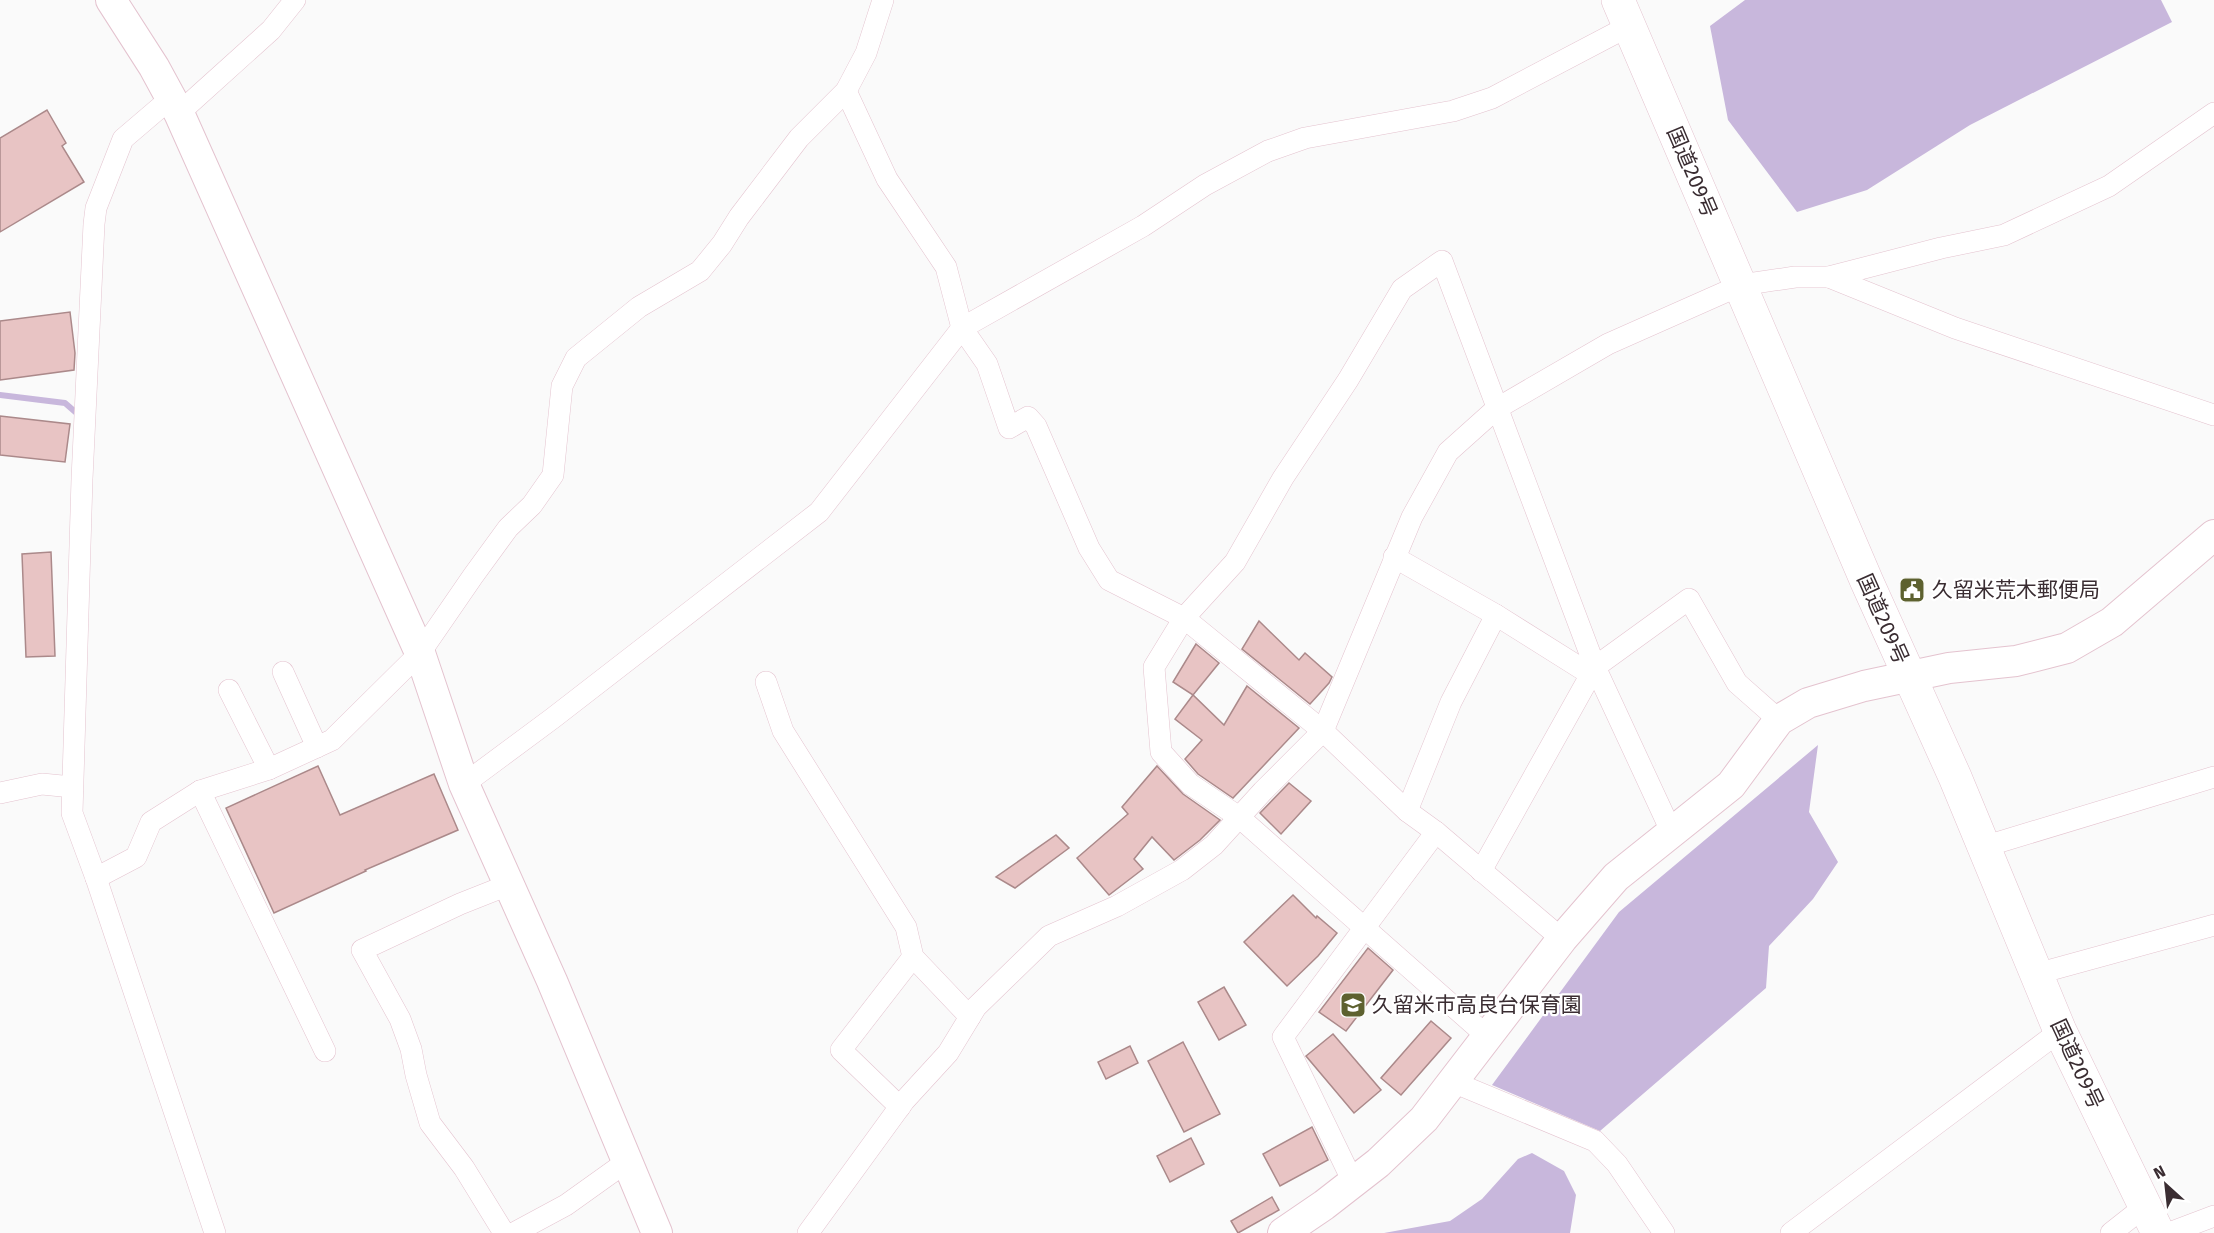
<svg xmlns="http://www.w3.org/2000/svg" width="2214" height="1233" viewBox="0 0 2214 1233" font-family="'Fira Sans','Noto Sans JP',sans-serif">
	<style>
		.water { fill: #c8b7dc }
		.lines { fill: none; stroke-linecap: round; stroke-linejoin: round }
		.stream { stroke: #c8b7dc; stroke-width: 6 }
		.building { fill: #e8c4c4; stroke: #ab898a; stroke-width: 1.5 }
		.street-casing { stroke: #e4c3cf; stroke-width: 22 }
		.secondary-casing { stroke: #e4c3cf; stroke-width: 32 }
		.highway-casing { stroke: #e4c3cf; stroke-width: 34 }
		.street { stroke: #fff; stroke-width: 21 }
		.secondary { stroke: #fff; stroke-width: 30 }
		.highway { stroke: #fff; stroke-width: 33 }
		.labels { text-anchor: middle; stroke-width: 4.5; stroke-linejoin: round; paint-order: stroke }
		.street-label { font-size: 21px; fill: #3a2d32; stroke: #fff }
		.poi-label { font-size: 21px; fill: #3a2d32; stroke: #fff; text-anchor: start }
	</style>
	<rect width="100%" height="100%" fill="#fafafa"/>
	<g class="water">
		<path d="M 1745,0 L 2161,0 L 2172,22 L 1970,125 L 1867,190 L 1797,212 L 1728,120 L 1710,26 Z"/>
		<path d="M 1818,745 L 1809,812 L 1838,862 L 1813,899 L 1769,946 L 1766,988 L 1600,1131 L 1492,1085 L 1619,912 Z"/>
		<path d="M 1532,1153 L 1564,1171 L 1576,1195 L 1570,1233 L 1384,1233 L 1450,1221 L 1482,1199 L 1518,1159 Z"/>
	</g>
	<g class="lines">
		<path class="stream" d="M 0,395 L 65,403 L 81,417"/>
	</g>
	<g class="building">
		<path d="M 47,110 L 66,143 L 62,146 L 84,182 L 0,232 L 0,138 Z"/>
		<path d="M 70,312 L 75,353 L 74,370 L 0,380 L 0,321 Z"/>
		<path d="M 0,416 L 70,424 L 65,462 L 0,455 Z"/>
		<path d="M 51,552 L 55,656 L 26,657 L 22,554 Z"/>
		<path d="M 1259,621 L 1299,660 L 1305,653 L 1332,677 L 1329,683 L 1310,704 L 1242,649 Z"/>
		<path d="M 1196,644 L 1219,663 L 1193,695 L 1173,682 Z"/>
		<path d="M 1247,686 L 1299,728 L 1233,798 L 1198,774 L 1185,759 L 1202,740 L 1175,719 L 1193,695 L 1224,725 Z"/>
		<path d="M 318,766 L 340,815 L 434,774 L 458,830 L 365,870 L 366,871 L 274,913 L 226,808 Z"/>
		<path d="M 1157,766 L 1183,794 L 1220,820 L 1200,840 L 1174,860 L 1152,837 L 1134,859 L 1143,869 L 1109,895 L 1077,858 L 1128,814 L 1122,807 Z"/>
		<path d="M 1289,783 L 1311,801 L 1281,834 L 1260,813 Z"/>
		<path d="M 1056,835 L 1069,848 L 1015,888 L 996,877 Z"/>
		<path d="M 1293,895 L 1316,918 L 1317,916 L 1337,933 L 1318,956 L 1287,986 L 1244,942 Z"/>
		<path d="M 1368,948 L 1393,970 L 1346,1031 L 1319,1012 Z"/>
		<path d="M 1224,987 L 1246,1025 L 1219,1040 L 1198,1002 Z"/>
		<path d="M 1431,1021 L 1451,1038 L 1401,1095 L 1381,1078 Z"/>
		<path d="M 1333,1034 L 1381,1090 L 1354,1113 L 1306,1056 Z"/>
		<path d="M 1183,1042 L 1220,1114 L 1184,1132 L 1148,1061 Z"/>
		<path d="M 1130,1046 L 1138,1063 L 1106,1079 L 1098,1062 Z"/>
		<path d="M 1312,1127 L 1328,1160 L 1280,1186 L 1263,1154 Z"/>
		<path d="M 1191,1138 L 1204,1164 L 1170,1182 L 1157,1156 Z"/>
		<path d="M 1272,1197 L 1279,1210 L 1238,1233 L 1231,1221 Z"/>
	</g>
	<g class="lines">
		<g class="street-casing">
			<g id="street">
				<path d="M 846,91 L 887,179 L 946,267 L 962,328 L 987,364 L 1009,428 L 1028,417 L 1036,426 L 1089,548 L 1109,580 L 1184,618 L 1323,731 L 1407,811 L 1436,832 L 1562,939"/>
				<path d="M 171,98 L 123,139 L 96,208 L 94,224 L 82,479 L 72,813 L 96,878 L 215,1233"/>
				<path d="M 179,113 L 271,30 L 295,0"/>
				<path d="M 1829,277 L 1955,328 L 2214,415"/>
				<path d="M 1394,557 L 1496,615 L 1590,674"/>
				<path d="M 283,672 L 317,747"/>
				<path d="M 766,682 L 783,731 L 906,927 L 913,957 L 970,1017"/>
				<path d="M 229,690 L 269,769"/>
				<path d="M 464,784 L 553,718 L 819,512 L 962,328 L 1143,226 L 1205,185 L 1268,151 L 1305,138 L 1453,111 L 1492,98 L 1629,26"/>
				<path d="M 200,791 L 325,1051"/>
				<path d="M 0,793 L 42,784 L 72,787"/>
				<path d="M 1407,811 L 1451,702 L 1496,615"/>
				<path d="M 1983,847 L 2214,777"/>
				<path d="M 1481,871 L 1595,667 L 1689,599 L 1737,683 L 1779,720"/>
				<path d="M 96,878 L 136,857 L 151,822 L 200,791 L 269,769 L 332,740 L 420,653 L 473,576 L 508,528 L 532,505 L 553,475 L 562,386 L 576,358 L 639,307 L 700,271 L 722,244 L 739,217 L 799,138 L 846,91 L 866,53 L 883,0"/>
				<path d="M 2036,974 L 2214,925"/>
				<path d="M 1488,1037 L 1239,817 L 1190,784 L 1161,752 L 1154,667 L 1184,618 L 1235,562 L 1283,478 L 1348,380 L 1402,289 L 1442,261 L 1595,667 L 1672,833"/>
				<path d="M 1453,1082 L 1595,1141 L 1617,1164 L 1664,1233"/>
				<path d="M 900,1107 L 841,1050 L 913,957"/>
				<path d="M 1353,1182 L 1283,1037 L 1436,832"/>
				<path d="M 504,1233 L 464,1168 L 430,1123 L 416,1075 L 411,1049 L 400,1019 L 362,950 L 460,904 L 508,885"/>
				<path d="M 514,1233 L 566,1205 L 629,1160"/>
				<path d="M 808,1233 L 904,1101 L 948,1053 L 976,1007 L 1049,936 L 1117,906 L 1182,870 L 1214,845 L 1263,791 L 1323,731 L 1412,517 L 1448,452 L 1496,409 L 1608,344 L 1741,285 L 1795,277 L 1829,277 L 1941,248 L 2004,235 L 2109,186 L 2214,113"/>
				<path d="M 1791,1233 L 2060,1031"/>
				<path d="M 2111,1233 L 2144,1207"/>
				<path d="M 2169,1233 L 2214,1216"/>
			</g>
		</g>
		<g class="secondary-casing">
			<g id="secondary">
				<path d="M 111,0 L 154,67 L 179,113 L 420,653 L 464,784 L 552,981 L 657,1233"/>
				<path d="M 1283,1233 L 1324,1205 L 1378,1163 L 1424,1119 L 1562,939 L 1616,877 L 1731,785 L 1779,720 L 1808,703 L 1864,686 L 1949,668 L 2016,661 L 2067,648 L 2112,622 L 2214,535"/>
			</g>
		</g>
		<g class="highway-casing">
			<path id="highway" d="M 1618,0 L 1867,582 L 1955,777 L 2060,1031 L 2158,1233"/>
		</g>
		<use href="#street" class="street"/>
		<use href="#secondary" class="secondary"/>
		<use href="#highway" class="highway"/>
	</g>
	<defs>
		<g id="civic-square" transform="scale(1.35)"><rect x="-9" y="-9" width="18" height="18" rx="4" fill="#5d612f" stroke="#fff"/><path d="M-.6-6.5H3V-4.5H.6V-3L4-1V1h2V6H-6V1h2V-1L-.6-3ZM-1.2 2.5V6h2.4V2.5Z" fill="#fff"/></g>
		<g id="school-square" transform="scale(1.35)"><rect x="-9" y="-9" width="18" height="18" rx="4" fill="#5d612f" stroke="#fff"/><path d="M0-5L7-2L0 1L-7-2ZM-4 1L0 2.5L4 1V4Q0 6-4 4Z" fill="#fff"/></g>
	</defs>
	<g fill-rule="evenodd">
		<use href="#civic-square" x="1912" y="590"/>
		<use href="#school-square" x="1353" y="1005"/>
	</g>
	<g class="labels">
		<g class="street-label">
			<text transform="translate(1692 172) rotate(67)" y="7">国道209号</text>
			<text transform="translate(1883 619) rotate(66)" y="7">国道209号</text>
			<text transform="translate(2077 1064) rotate(65)" y="7">国道209号</text>
		</g>
		<g class="poi-label">
			<text x="1932" y="597">久留米荒木郵便局</text>
			<text x="1372" y="1012">久留米市高良台保育園</text>
		</g>
	</g>
	<g transform="translate(2166 1185) rotate(333)" stroke="#ffffff" stroke-width="4.5" paint-order="stroke">
	<path d="M0-4.5L10 22L0 15L-10 22Z" fill="#3a2d32"/>
	<text y="-9" font-size="16" font-weight="bold" text-anchor="middle" fill="#3a2d32">N</text>
	</g>
</svg>
